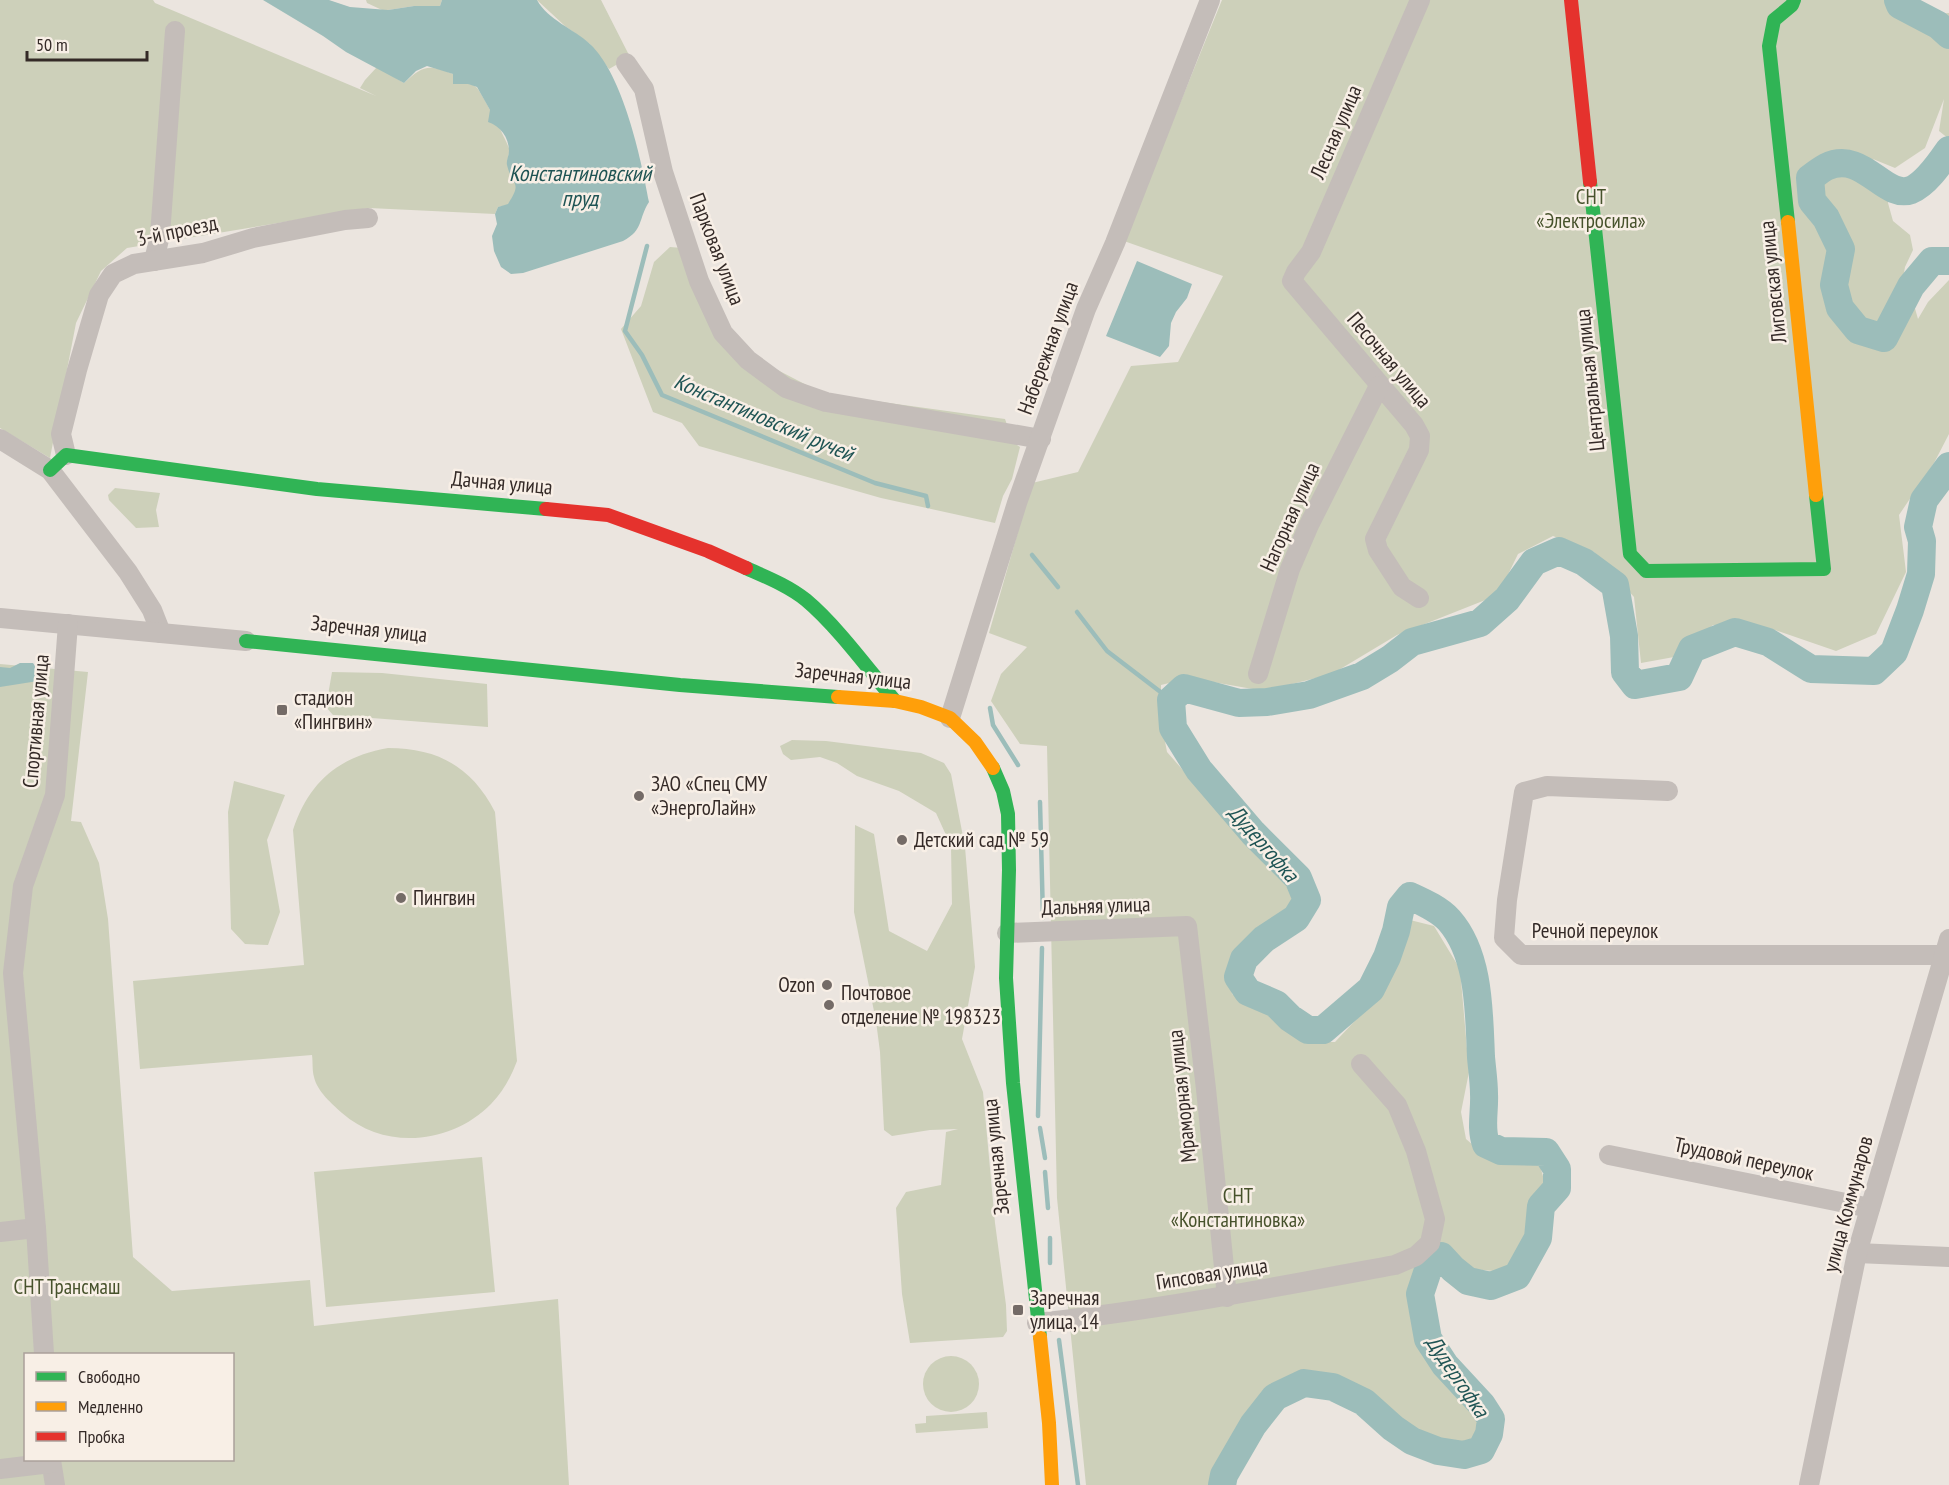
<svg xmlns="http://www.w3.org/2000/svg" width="1949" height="1485" viewBox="0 0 1949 1485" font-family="'PT Sans Narrow',sans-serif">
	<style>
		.green { fill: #cdd0ba; fill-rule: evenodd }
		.water { fill: #9cbdba }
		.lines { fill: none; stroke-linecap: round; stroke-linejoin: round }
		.stream { stroke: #9cbdba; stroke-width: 4.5 }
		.river { stroke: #9cbdba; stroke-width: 28 }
		.street { stroke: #c4bdb9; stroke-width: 20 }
		.fast { stroke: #30b455; stroke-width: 14 }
		.slow { stroke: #ff9f0a; stroke-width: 14 }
		.jam { stroke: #e5322d; stroke-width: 14 }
		.poi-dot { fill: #746b67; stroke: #f8efe6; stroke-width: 2 }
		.labels { text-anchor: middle; stroke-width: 5; stroke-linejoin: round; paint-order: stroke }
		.street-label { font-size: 21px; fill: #342a27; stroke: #f8efe6 }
		.park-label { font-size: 21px; fill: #47522c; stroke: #f8efe6 }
		.poi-label { font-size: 21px; fill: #342a27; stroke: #f8efe6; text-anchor: start }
		.water-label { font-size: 22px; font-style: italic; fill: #1f5454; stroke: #f8efe6 }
	</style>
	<rect width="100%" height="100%" fill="#ebe5df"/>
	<g class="green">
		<path d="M 0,0 L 153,0 L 155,3 L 376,96 L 360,88 L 365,80 L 377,67 L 404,83 C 423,65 429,64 453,74 L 453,84 C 460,84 470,82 476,87 C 480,89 508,143 509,148 C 510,155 506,160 508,166 C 511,175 519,183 516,193 C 515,196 510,201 508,205 L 498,207 L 495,214 L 369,208 L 127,248 L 101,271 L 76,323 L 50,458 L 0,428 Z"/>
		<path d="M 366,0 L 442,0 L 440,6 L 414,6 L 388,10 L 382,10 L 367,3 Z"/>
		<path d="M 537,0 L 601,0 L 630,57 L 609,69 L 590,44 L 565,26 Z"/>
		<path d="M 1222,0 L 1912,0 L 1939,14 L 1949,13 L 1949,139 L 1939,131 L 1944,99 L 1925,148 L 1895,168 L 1873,159 L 1888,178 L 1888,203 L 1893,221 L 1910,235 L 1913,250 L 1905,267 L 1902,284 L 1912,298 L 1918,319 L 1928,302 L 1949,280 L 1949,434 L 1934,463 L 1899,515 L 1906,572 L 1876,634 L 1836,651 L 1769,628 L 1713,625 L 1674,657 L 1641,663 L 1634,597 L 1594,552 L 1553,536 L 1518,554 L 1498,595 L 1397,635 L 1332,674 L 1264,691 L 1190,678 L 1161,685 L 1161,720 L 1167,752 L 1239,834 L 1290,887 L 1294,905 L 1258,932 L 1230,965 L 1232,994 L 1270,1014 L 1305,1042 L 1335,1042 L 1383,991 L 1410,920 L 1434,926 L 1460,969 L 1469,1072 L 1461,1112 L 1466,1139 L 1488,1158 L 1516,1156 L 1540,1166 L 1545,1183 L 1534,1208 L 1529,1234 L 1522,1249 L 1504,1272 L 1472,1269 L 1447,1248 L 1432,1258 L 1416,1278 L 1416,1309 L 1428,1355 L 1483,1420 L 1482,1436 L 1473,1447 L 1452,1449 L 1415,1437 L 1372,1402 L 1336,1380 L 1299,1375 L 1265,1396 L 1234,1437 L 1216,1485 L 1086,1485 L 1057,1198 L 1047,746 L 1020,744 L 991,701 L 1001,674 L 1027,647 L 989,633 L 1032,483 L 1078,472 L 1131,366 L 1178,362 L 1223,276 L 1124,241 Z"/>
		<path d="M 670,247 L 695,249 L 724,323 L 762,362 L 824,394 L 1005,419 L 1013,442 L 1020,447 L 1012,479 L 1003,496 L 995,523 L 881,498 L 699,446 L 682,423 L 653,412 L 621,329 L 641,306 L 654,262 Z"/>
		<path d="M 115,488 L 160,493 L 156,510 L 159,527 L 136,528 L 109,500 L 108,495 Z"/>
		<path d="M 0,664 L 88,672 L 71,821 L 81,822 L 99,863 L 108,919 L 133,1257 L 172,1291 L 310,1280 L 314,1326 L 558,1299 L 569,1485 L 0,1485 ZM 26,1354 L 232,1354 L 232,1460 L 26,1460 Z"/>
		<path d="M 332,672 L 382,673 L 487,684 L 488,727 L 333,715 L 326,707 Z"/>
		<path d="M 792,740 L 826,741 L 921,753 L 944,763 L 951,774 L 965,847 L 975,967 L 962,1039 L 983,1092 L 995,1223 L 1006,1305 L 1007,1331 L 1003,1337 L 910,1343 L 902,1294 L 896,1208 L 906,1192 L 941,1185 L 946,1132 L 958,1129 L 930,1130 L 892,1136 L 884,1130 L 880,1052 L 876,1021 L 854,912 L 855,825 L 874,834 L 889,931 L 927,951 L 952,904 L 951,846 L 936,813 L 899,791 L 857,776 L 837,763 L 820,757 L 791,760 L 783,754 L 780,746 Z"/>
		<path d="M 388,748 C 438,748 472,767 495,812 L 517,1061 C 511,1077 503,1092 491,1104 C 452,1144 385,1151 342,1113 C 332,1104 317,1091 314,1077 C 312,1070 313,1062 312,1055 L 140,1069 L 133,981 L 304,965 L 293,830 C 309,782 338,757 388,748 Z"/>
		<path d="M 234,781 L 285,795 L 267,840 L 280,912 L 268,945 L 245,944 L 231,929 L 228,812 Z"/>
		<path d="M 482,1157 L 495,1292 L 326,1307 L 314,1172 Z"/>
		<circle cx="951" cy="1384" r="28"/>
		<path d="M 987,1412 L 988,1428 L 916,1433 L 915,1424 L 926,1423 L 926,1416 Z"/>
	</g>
	<g class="water">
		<path d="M 263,0 L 329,0 L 350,7 L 388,10 L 414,6 L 440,6 L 442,0 L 537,0 C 548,20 574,29 590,44 C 623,75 641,158 649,202 C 638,219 644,230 623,241 L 523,273 L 511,274 L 501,267 L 494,251 L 492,236 L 497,224 L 495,214 L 498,207 L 508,204 C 523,181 512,186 507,165 C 506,160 509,156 509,151 C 509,137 500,126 488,122 L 490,110 L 477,87 L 468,84 L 453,84 L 453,74 L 427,66 L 416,71 L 404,83 L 346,52 L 323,36 Z"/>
		<path d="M 1137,261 L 1192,284 L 1187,298 L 1176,312 L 1171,323 L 1169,346 L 1160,357 L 1106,336 Z"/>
		<path d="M 20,663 L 33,663 L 37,669 L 38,681 L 0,687 L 0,667 L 10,668 Z"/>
	</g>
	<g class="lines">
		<g class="stream">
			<path d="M 647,246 L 625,331 L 642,355 L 662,395 L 875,483 L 926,496 L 928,506"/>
			<path d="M 1032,555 L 1058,587"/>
			<path d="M 1077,612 L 1107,651 L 1171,700"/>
			<path d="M 990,708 L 993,725 L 1018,765"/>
			<path d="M 1040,802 L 1043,918"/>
			<path d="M 1038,1116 L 1042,948"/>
			<path d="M 1040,1128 L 1045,1158"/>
			<path d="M 1045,1172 L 1048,1208"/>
			<path d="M 1050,1238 L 1050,1263"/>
			<path d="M 1059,1340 L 1078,1485"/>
		</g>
		<g class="river">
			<path d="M 1898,0 L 1900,5 L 1938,25 L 1949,35"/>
			<path d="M 1949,150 C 1940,163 1926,184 1911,190 C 1884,200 1863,149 1826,167 C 1820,170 1815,175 1810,178 L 1812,201 L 1826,218 L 1841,249 L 1834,285 L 1840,308 L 1858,330 L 1884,338 L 1911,286 L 1932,261 L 1949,261"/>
			<path d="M 1222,1485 L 1224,1475 L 1253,1425 L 1275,1397 L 1304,1383 L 1333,1387 L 1364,1402 L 1393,1428 L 1412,1441 L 1438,1451 L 1464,1455 L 1481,1450 L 1489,1434 L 1491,1419 L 1482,1405 L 1445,1365 L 1428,1339 L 1420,1294 L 1428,1270 L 1441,1256 L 1453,1269 L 1468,1281 L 1491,1286 L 1517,1276 L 1538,1238 L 1541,1206 L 1557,1188 L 1557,1169 L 1546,1152 L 1501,1151 L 1486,1144 C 1480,1128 1485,1111 1484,1094 C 1484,1082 1482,1069 1481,1057 C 1479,1013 1480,955 1449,920 C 1439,909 1423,902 1410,896 L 1401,907 L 1396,931 L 1387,957 L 1371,989 L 1323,1030 L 1308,1030 L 1290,1018 L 1276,1004 L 1248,992 L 1238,977 L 1244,959 L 1264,939 L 1296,918 L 1307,900 L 1298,878 L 1253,833 L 1199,770 L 1173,728 L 1171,700 L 1184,688 L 1239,703 L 1267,702 L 1309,695 L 1362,676 L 1390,659 L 1412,642 L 1480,623 L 1507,599 L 1534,562 L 1559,551 L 1584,562 L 1615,585 L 1624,636 L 1625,672 L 1635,685 L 1679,677 L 1692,649 L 1735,632 L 1768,642 L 1811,669 L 1874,671 L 1894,652 L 1910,610 L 1921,574 L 1922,541 L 1918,527 L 1924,500 L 1949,466"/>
		</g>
		<g class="street">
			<path d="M 626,63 L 644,89 L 663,172 L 699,281 L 723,333 L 748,360 L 786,388 L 826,402 L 1041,439"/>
			<path d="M 154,261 L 160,235 L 175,31"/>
			<path d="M 0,439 L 50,470 L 128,572 L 152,610 L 161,633"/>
			<path d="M 66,455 L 61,434 L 77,370 L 99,295 L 113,274 L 134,264 L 203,253 L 253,238 L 345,220 L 368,218"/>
			<path d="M 1419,598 L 1402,587 L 1378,550 L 1375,539 L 1419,450 L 1420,436 L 1414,425 L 1292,281 L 1296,272 L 1311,252 L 1420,0"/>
			<path d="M 0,618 L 246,641"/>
			<path d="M 1258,674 L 1290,569 L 1309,525 L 1379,386"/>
			<path d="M 950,718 L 1017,503 L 1086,309 L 1115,243 L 1210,0"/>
			<path d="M 1668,791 L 1547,786 L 1524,792 L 1507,900 L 1504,938 L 1521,955 L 1949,955"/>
			<path d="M 1007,933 L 1187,926 L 1206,1089 L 1227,1297"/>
			<path d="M 1609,1155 L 1870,1208"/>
			<path d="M 0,1232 L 36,1228"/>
			<path d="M 1857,1253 L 1949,1257"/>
			<path d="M 1037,1323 C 1157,1310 1276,1287 1395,1265 L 1416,1256 L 1430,1243 L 1435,1219 L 1416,1151 L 1397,1105 L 1361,1064"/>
			<path d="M 44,1354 L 36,1228 L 13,973 L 23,886 L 55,795 L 68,624"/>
			<path d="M 51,1460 L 55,1485"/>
			<path d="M 0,1469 L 51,1463"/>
			<path d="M 1809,1485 L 1857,1253 L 1949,939"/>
		</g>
		<g class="fast">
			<path d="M 1590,182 L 1630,554 L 1646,571 L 1824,569 L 1816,495"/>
			<path d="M 1788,222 L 1769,46 L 1774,20 L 1792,5 L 1794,0"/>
			<path d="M 50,470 L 66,455 L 317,489 L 546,509"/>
			<path d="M 746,568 C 766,577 789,586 806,600 C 837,626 869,670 895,701"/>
			<path d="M 246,641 L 680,685 L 838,697"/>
			<path d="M 993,768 L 1003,791 L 1008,814 L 1009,870 L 1006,978 L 1013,1083 L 1040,1337"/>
		</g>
		<g class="slow">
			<path d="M 1788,222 L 1816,495"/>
			<path d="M 838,697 L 895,701 L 921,707 L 950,718 L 975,742 L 993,768"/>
			<path d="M 1040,1337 L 1049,1423 L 1052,1485"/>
		</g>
		<g class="jam">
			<path d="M 1571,0 L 1590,182"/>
			<path d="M 546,509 L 608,515 L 708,551 L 746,568"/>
		</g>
	</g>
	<g class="poi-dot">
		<rect x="276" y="704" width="12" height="12" rx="3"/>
		<circle cx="639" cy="796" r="6"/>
		<circle cx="902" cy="840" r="6"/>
		<circle cx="401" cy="898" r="6"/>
		<circle cx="827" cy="985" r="6"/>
		<circle cx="829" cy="1005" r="6"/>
		<rect x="1012" y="1304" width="12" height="12" rx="3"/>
	</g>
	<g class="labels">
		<g class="street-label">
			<text transform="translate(1336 132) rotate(-67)" y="7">Лесная улица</text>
			<text transform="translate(177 231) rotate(-12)" y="7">3-й проезд</text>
			<text transform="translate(717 249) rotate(69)" y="7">Парковая улица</text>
			<text transform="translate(1773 282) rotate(-96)" y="7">Лиговская улица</text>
			<text transform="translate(1048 348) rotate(-70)" y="7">Набережная улица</text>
			<text transform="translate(1389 360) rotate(50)" y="7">Песочная улица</text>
			<text transform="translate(1590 380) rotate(-96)" y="7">Центральная улица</text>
			<text transform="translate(502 483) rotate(5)" y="7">Дачная улица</text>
			<text transform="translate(1290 517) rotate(-66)" y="7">Нагорная улица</text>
			<text transform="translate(369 629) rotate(6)" y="7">Заречная улица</text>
			<text transform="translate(853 676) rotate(6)" y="7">Заречная улица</text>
			<text transform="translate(36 721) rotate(-85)" y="7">Спортивная улица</text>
			<text transform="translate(1096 906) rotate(-2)" y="7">Дальняя улица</text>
			<text x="1595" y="938">Речной переулок</text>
			<text transform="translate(1182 1096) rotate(-96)" y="7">Мраморная улица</text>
			<text transform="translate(996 1157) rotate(-96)" y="7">Заречная улица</text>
			<text transform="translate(1744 1159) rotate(12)" y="7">Трудовой переулок</text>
			<text transform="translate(1848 1204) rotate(-75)" y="7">улица Коммунаров</text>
			<text transform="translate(1212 1274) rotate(-9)" y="7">Гипсовая улица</text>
		</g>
		<g class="park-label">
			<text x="1591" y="204">СНТ<tspan x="1591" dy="24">«Электросила»</tspan></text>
			<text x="1238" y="1203">СНТ<tspan x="1238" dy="24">«Константиновка»</tspan></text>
			<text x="67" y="1294">СНТ Трансмаш</text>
		</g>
		<g class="poi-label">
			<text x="294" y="705">стадион<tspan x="294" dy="24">«Пингвин»</tspan></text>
			<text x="651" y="791">ЗАО «Спец СМУ<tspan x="651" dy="24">«ЭнергоЛайн»</tspan></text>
			<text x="914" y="847">Детский сад № 59</text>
			<text x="413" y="905">Пингвин</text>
			<text x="815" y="992" text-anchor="end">Ozon</text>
			<text x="841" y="1000">Почтовое<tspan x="841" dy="24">отделение № 198323</tspan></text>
			<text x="1030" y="1305">Заречная<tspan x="1030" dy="24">улица, 14</tspan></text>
		</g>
		<g class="water-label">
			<text x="580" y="181">Константиновский<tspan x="580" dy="25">пруд</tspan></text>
			<text transform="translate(764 417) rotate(23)" y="8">Константиновский ручей</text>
			<text transform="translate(1264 843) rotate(49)" y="8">Дудергофка</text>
			<text transform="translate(1458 1376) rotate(56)" y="8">Дудергофка</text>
		</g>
	</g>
	<rect x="24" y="1353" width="210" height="108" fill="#f8efe6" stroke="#aaa09a" stroke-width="1.5"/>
	<rect x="36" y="1372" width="30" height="9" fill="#30b455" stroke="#aaa09a" stroke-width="1.5"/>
	<text x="78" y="1383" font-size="18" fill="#342a27">Свободно</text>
	<rect x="36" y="1402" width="30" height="9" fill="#ff9f0a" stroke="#aaa09a" stroke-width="1.5"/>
	<text x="78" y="1413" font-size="18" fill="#342a27">Медленно</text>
	<rect x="36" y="1432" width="30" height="9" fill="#e5322d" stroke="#aaa09a" stroke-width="1.5"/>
	<text x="78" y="1443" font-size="18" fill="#342a27">Пробка</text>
	<path d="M27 51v9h120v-9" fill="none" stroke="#342a27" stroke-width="3"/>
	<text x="36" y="51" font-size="18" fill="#342a27" stroke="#f8efe6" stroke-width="4.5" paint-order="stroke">50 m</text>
</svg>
